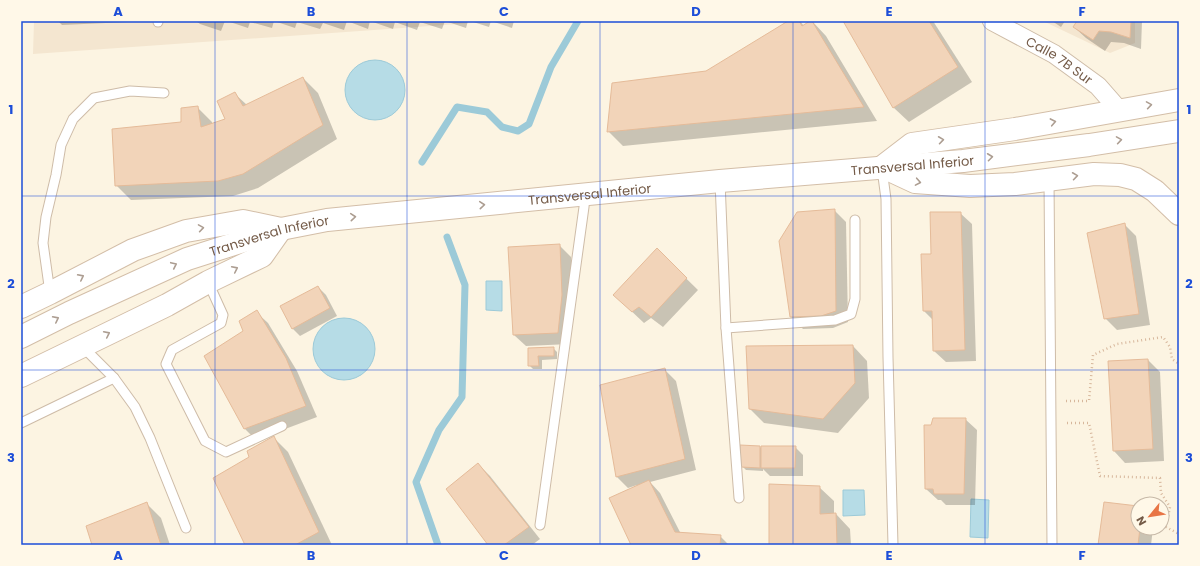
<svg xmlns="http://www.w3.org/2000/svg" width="1200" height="566" viewBox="0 0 1200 566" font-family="Poppins,sans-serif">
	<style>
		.residential { fill: #f4e6d0 }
		.water { fill: #b6dce6; stroke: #9ccad8 }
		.shadow { fill: #0003 }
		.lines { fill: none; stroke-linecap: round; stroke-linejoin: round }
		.stream { stroke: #9ccad8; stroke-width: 7 }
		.building { fill: #f2d4b9; stroke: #e5bb99 }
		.lane-casing { stroke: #cebca8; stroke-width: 11 }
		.street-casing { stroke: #cebca8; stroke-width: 20 }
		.secondary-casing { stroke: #d3bea8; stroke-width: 24 }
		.path { stroke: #d7b79c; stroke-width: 2.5; stroke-dasharray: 1 3; stroke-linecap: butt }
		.lane { stroke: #fff; stroke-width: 9 }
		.street { stroke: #fff; stroke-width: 18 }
		.secondary { stroke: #fff; stroke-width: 22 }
		.oneway { stroke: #ac9d91 }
		.grid { fill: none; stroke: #1d4ed8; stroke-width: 1; stroke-opacity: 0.55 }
		.labels { text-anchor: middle; stroke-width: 3.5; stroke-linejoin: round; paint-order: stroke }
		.street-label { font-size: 13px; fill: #745b48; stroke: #fff8e8 }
		.neatline { fill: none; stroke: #1d4ed8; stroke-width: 1.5 }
		.grid-label { font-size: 13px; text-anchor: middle; font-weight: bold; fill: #1d4ed8 }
	</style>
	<rect width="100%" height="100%" fill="#fcf4e2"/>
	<g class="residential">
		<path d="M 34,21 L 501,21 L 33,54 Z"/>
		<path d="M 1043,21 L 1135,21 L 1135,43 L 1110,53 Z"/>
	</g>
	<g class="water">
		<circle cx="375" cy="90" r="30"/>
		<path d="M 486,281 L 502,281 L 502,311 L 486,310 Z"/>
		<circle cx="344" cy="349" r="31"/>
		<path d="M 843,490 L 864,490 L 865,515 L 843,516 Z"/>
		<path d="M 971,499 L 989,500 L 988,538 L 970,537 Z"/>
	</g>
	<g class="shadow">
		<path d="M 58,21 L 127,21 L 128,22 L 62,25 Z"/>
		<path d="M 196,21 L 225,21 L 221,31 L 200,24 Z"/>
		<path d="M 227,21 L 445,21 L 442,29 L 420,22 L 417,30 L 395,22 L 393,29 L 370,21 L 368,29 L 347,21 L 344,30 L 323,23 L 320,29 L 297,22 L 295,28 L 274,21 L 272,28 L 250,22 L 248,28 Z"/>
		<path d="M 445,21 L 468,21 L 466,28 Z"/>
		<path d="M 470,21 L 514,21 L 512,28 L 491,21 L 489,27 Z"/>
		<path d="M 790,21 L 800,21 L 804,26 L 812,21 L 826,36 L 877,121 L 623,146 L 608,131 Z"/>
		<path d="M 844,21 L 933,21 L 972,82 L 909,122 L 894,108 Z"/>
		<path d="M 1052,21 L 1065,21 L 1061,27 Z"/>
		<path d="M 1078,21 L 1142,21 L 1141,49 L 1124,43 L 1111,42 L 1105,51 L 1086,38 L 1074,27 Z"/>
		<path d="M 303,78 L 318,93 L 337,139 L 258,188 L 233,196 L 131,200 L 116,185 L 182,123 L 197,107 L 212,122 L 212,124 L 227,120 L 235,94 L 247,105 Z"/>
		<path d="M 834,210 L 846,222 L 848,322 L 833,328 L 803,329 L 791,317 Z"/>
		<path d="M 960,213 L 972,224 L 976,361 L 946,362 L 934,351 L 933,320 L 924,311 L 933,255 Z"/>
		<path d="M 1124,224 L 1136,236 L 1150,325 L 1117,330 L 1105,318 Z"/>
		<path d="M 559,245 L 571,257 L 573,307 L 570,344 L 526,346 L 514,335 Z"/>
		<path d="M 657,250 L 698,290 L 663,327 L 651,318 L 644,323 L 626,306 Z"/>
		<path d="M 318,287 L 326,295 L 337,316 L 300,336 L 292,328 Z"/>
		<path d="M 256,312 L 268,323 L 297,371 L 317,417 L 256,440 L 245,429 L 245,331 Z"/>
		<path d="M 853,346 L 867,361 L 869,398 L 838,433 L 764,423 L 750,409 Z"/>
		<path d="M 553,348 L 557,352 L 557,359 L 542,360 L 542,369 L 533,369 L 529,365 L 529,349 Z"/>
		<path d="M 1148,360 L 1160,372 L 1164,461 L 1125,463 L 1114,451 L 1109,362 Z"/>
		<path d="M 664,369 L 676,381 L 696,470 L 650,482 L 660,493 L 681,534 L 720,536 L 729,545 L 632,545 L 637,486 L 637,485 L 628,488 L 616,476 Z"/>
		<path d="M 965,419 L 977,430 L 975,505 L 946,505 L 941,500 L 938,500 L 926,489 L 932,426 Z"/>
		<path d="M 274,438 L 288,452 L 332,545 L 246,545 L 250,458 Z"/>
		<path d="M 760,447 L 762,449 L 795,447 L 803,455 L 803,476 L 770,476 L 763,469 L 763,471 L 746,470 L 742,466 Z"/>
		<path d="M 478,464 L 490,476 L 540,539 L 532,545 L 489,545 Z"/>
		<path d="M 819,487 L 834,501 L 834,514 L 836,514 L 850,529 L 851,545 L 770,545 Z"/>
		<path d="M 146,503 L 161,518 L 170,545 L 93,545 Z"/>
		<path d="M 1138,507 L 1138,528 L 1153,528 L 1151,545 L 1099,545 Z"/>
	</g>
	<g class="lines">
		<g class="stream">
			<path d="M 422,162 L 457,107 L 487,112 L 502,127 L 518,131 L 529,124 L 551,67 L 578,21"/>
			<path d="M 438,545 L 416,482 L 439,430 L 462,397 L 465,285 L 447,237"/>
		</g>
	</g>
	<g class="building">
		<path d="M 788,21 L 799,21 L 802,26 L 810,21 L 812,21 L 864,107 L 607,132 L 612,83 L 706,71 Z"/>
		<path d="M 843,21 L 929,21 L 958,67 L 893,108 Z"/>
		<path d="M 1077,21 L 1131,21 L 1130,38 L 1111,32 L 1099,31 L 1093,40 L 1073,27 Z"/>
		<path d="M 303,77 L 323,125 L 243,174 L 218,181 L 115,186 L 112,129 L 181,122 L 181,108 L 198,106 L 201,127 L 225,119 L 217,101 L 235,92 L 243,106 Z"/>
		<path d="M 835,209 L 836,311 L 821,316 L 790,317 L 779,241 L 797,212 Z"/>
		<path d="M 930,212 L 961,212 L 965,350 L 933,351 L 932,311 L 923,311 L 921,254 L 931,254 Z"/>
		<path d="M 1125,223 L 1139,314 L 1104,319 L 1087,233 Z"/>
		<path d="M 560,244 L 562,295 L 558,333 L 513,335 L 508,247 Z"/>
		<path d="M 657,248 L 687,278 L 651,317 L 639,307 L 632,312 L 613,295 Z"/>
		<path d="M 318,286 L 330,308 L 292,329 L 280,306 Z"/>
		<path d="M 257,310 L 286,358 L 306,406 L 244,429 L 204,356 L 243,331 L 239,321 Z"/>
		<path d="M 853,345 L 855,383 L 823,419 L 749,409 L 746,346 Z"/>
		<path d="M 554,347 L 554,356 L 538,356 L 539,366 L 528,366 L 528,348 Z"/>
		<path d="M 1148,359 L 1153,449 L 1113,451 L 1108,361 Z"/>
		<path d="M 665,368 L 685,459 L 616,477 L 600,385 Z"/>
		<path d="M 933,418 L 966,418 L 964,494 L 934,494 L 933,489 L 925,489 L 924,425 L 931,425 Z"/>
		<path d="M 274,436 L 319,532 L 295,545 L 245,545 L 213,478 L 249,457 L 247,451 Z"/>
		<path d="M 740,445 L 760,446 L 760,468 L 741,467 Z"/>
		<path d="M 761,446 L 796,446 L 795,468 L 761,468 Z"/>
		<path d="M 478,463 L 529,527 L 504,545 L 488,545 L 446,489 Z"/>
		<path d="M 649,480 L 675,532 L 721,535 L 720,545 L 631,545 L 609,498 Z"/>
		<path d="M 769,484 L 820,486 L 820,514 L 836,513 L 837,545 L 769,545 Z"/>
		<path d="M 147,502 L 161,545 L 92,545 L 86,526 Z"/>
		<path d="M 1104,502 L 1138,506 L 1138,528 L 1140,528 L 1138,545 L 1098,545 Z"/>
	</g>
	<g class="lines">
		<g class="lane-casing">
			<g id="lane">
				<path d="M 158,22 L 158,21"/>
				<path d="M 882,169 L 886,199 L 888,357 L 893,545"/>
				<path d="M 1049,180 L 1052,545"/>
				<path d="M 720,181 L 726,328 L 739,498"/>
				<path d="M 208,282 L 223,315 L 221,323 L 172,350 L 166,364 L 205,441 L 226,452 L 282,426"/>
				<path d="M 50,293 L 43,243 L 46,217 L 56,175 L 61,145 L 73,119 L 94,98 L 130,91 L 164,93"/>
				<path d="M 726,328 L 835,320 L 851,314 L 855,299 L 855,220"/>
				<path d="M 82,346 L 114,378 L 135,407 L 150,438 L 186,528"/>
				<path d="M 21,423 L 114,378"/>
				<path d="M 540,525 L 584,207 L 585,195"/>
			</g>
		</g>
		<g class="street-casing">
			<g id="street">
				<path id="s1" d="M 992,21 L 1054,54 L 1098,86 L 1119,110"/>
			</g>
		</g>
		<g class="secondary-casing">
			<g id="secondary">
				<path d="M 882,167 L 912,144 L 1015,129 L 1179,100"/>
				<path d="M 885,168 L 915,182 L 970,186 L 1015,184 L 1094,174 L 1120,175 L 1136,179 L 1155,191 L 1179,214"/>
				<path d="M 21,307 L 50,293 L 133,250 L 186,231 L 243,221 L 281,229 L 262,256 L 208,282 L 167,305 L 21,376"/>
				<path id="s2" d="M 21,337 L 69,313 L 187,259 L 281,229 L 327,220 L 720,181 L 963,161 L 1089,145 L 1179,131"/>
			</g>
		</g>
		<g class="path">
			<path d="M 1066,401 L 1089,401 L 1093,355 L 1117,344 L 1163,337 L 1170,347 L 1172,359 L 1179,364"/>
			<path d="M 1067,423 L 1089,423 L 1100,476 L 1160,478 L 1161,493 L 1170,507 L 1166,527 L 1179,534"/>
		</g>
		<use href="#lane" class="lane"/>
		<use href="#street" class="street"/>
		<use href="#secondary" class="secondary"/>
	</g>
	<defs><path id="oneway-chevron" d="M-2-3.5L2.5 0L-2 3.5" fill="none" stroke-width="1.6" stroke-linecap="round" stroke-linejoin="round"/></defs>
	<g class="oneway">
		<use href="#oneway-chevron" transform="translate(1149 105) rotate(-9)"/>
		<use href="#oneway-chevron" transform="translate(1053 122) rotate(-11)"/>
		<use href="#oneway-chevron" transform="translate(941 140) rotate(-8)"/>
		<use href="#oneway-chevron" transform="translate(1119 140) rotate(-9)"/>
		<use href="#oneway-chevron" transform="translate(990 157) rotate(-7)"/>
		<use href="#oneway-chevron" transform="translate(1075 176) rotate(-8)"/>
		<use href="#oneway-chevron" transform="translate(918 182) rotate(10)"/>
		<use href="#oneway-chevron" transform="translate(482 205) rotate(-5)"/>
		<use href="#oneway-chevron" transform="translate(353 217) rotate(-5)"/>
		<use href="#oneway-chevron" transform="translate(201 228) rotate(-9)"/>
		<use href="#oneway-chevron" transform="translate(174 265) rotate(-25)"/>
		<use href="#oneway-chevron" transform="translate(235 269) rotate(-26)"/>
		<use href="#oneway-chevron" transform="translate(81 277) rotate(-27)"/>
		<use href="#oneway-chevron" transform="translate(56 319) rotate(-27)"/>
		<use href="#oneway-chevron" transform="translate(107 334) rotate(-26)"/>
	</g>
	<path class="grid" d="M 215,21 L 215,545M 407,21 L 407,545M 600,21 L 600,545M 793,21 L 793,545M 985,21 L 985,545M 21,196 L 1179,196M 21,370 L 1179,370"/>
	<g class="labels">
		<g class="street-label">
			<text dy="5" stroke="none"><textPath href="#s1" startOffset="78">Calle 7B Sur</textPath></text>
			<text dy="5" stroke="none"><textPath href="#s2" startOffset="917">Transversal Inferior</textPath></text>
			<text dy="5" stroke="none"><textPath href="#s2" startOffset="593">Transversal Inferior</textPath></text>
			<text dy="5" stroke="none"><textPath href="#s2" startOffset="269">Transversal Inferior</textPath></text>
		</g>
	</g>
	<rect width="1200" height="566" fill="none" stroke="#fff8e8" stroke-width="44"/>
	<g transform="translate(1150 516) rotate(240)"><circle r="19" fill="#fff8e8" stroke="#c7b9a8"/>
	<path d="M0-3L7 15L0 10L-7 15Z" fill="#e87545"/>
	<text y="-6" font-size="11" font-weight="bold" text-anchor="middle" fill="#745b48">N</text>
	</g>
	<rect x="22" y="22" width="1156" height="522" class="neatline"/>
	<g class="grid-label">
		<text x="118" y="16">A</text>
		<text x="311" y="16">B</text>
		<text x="504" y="16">C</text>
		<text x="696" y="16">D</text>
		<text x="889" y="16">E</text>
		<text x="1082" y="16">F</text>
		<text x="11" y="114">1</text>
		<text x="1189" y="114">1</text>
		<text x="11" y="288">2</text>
		<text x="1189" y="288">2</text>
		<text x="11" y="462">3</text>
		<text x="1189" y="462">3</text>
		<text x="118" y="560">A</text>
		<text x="311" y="560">B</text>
		<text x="504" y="560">C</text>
		<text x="696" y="560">D</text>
		<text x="889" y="560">E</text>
		<text x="1082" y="560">F</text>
	</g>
</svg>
